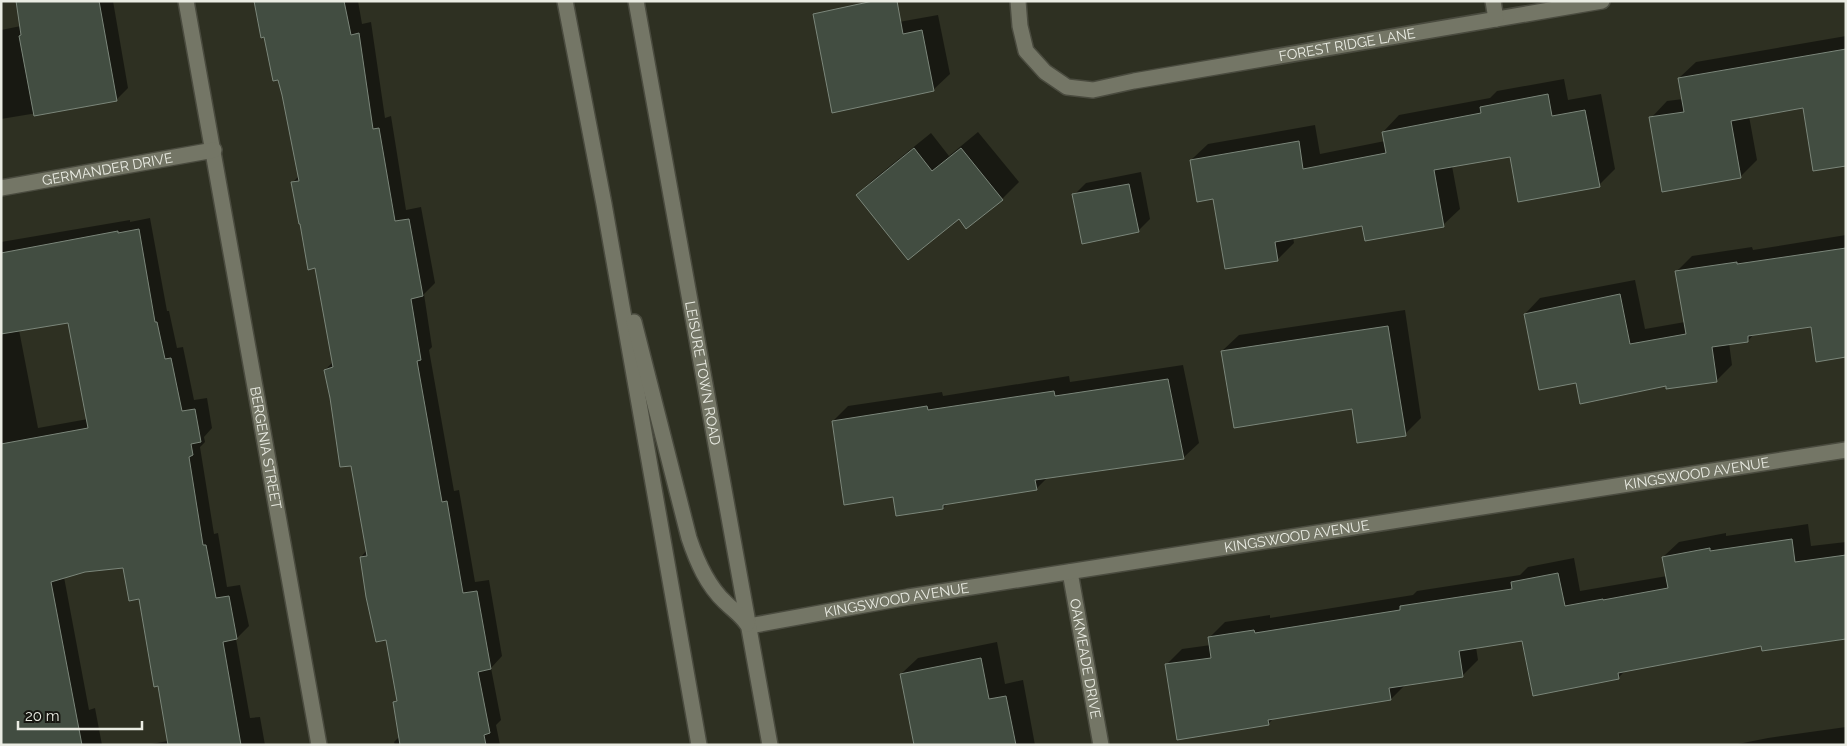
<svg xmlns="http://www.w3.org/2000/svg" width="1847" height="746" viewBox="0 0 1847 746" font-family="Raleway,sans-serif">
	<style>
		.shadow { fill: #0007; fill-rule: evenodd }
		.building { fill: #424d41; stroke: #7b867a }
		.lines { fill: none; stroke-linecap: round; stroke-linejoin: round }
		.street-casing { stroke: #4a4b3f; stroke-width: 18 }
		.secondary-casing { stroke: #4a4b3f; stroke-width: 18 }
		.street { stroke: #747666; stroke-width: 15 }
		.secondary { stroke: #747666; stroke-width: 15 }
		.labels { text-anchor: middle; stroke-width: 4.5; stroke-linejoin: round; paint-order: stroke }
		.street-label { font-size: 14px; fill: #eaece3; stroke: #171711 }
	</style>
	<rect width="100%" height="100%" fill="#2e3022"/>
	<g class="shadow">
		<path d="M 17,1 L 113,1 L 128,88 L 116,100 L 1,119 L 1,30 L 21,26 Z"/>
		<path d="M 255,1 L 358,1 L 362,24 L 371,22 L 385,118 L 391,116 L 406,210 L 421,207 L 435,283 L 424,294 L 432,347 L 429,350 L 454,491 L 459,490 L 475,582 L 489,580 L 502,656 L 491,668 L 501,720 L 496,725 L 500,745 L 395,745 L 394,742 L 400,736 L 394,702 L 398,699 L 387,639 L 361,557 L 367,550 L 352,464 L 331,398 L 325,370 L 333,362 L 316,267 L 302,222 L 292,183 L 299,176 L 279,78 Z"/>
		<path d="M 938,15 L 950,74 L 933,90 L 837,33 Z"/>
		<path d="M 1846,36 L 1846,164 L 1804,107 L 1749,116 L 1757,160 L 1740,177 L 1651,118 L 1667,101 L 1683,99 L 1679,78 L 1696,62 Z"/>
		<path d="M 1564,79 L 1568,100 L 1601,94 L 1615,169 L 1599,185 L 1511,156 L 1452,166 L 1460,209 L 1443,225 L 1363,225 L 1293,237 L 1294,243 L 1277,260 L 1214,197 L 1191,160 L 1208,144 L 1315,125 L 1320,154 L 1385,141 L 1383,132 L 1399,115 L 1490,98 L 1497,91 Z"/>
		<path d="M 978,132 L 1019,182 L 1002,199 L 967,227 L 959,218 L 857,195 L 874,179 L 931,133 L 949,156 Z"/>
		<path d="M 1141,172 L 1150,219 L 1138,231 L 1074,195 L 1086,183 Z"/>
		<path d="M 150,218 L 167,311 L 169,311 L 177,348 L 183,347 L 194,400 L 207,398 L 212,428 L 204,437 L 205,442 L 200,447 L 214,534 L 218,533 L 227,587 L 240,585 L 249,626 L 236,639 L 250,718 L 260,717 L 265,745 L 146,745 L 168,741 L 159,685 L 140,597 L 124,567 L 85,571 L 64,577 L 89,710 L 95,708 L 102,745 L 1,745 L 1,242 L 130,220 L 130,222 ZM 69,321 L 88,419 L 38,428 L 19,330 Z"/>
		<path d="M 1846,235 L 1846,356 L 1812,326 L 1754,334 L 1748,341 L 1729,343 L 1732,365 L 1716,381 L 1667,385 L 1577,382 L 1525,314 L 1540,298 L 1635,280 L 1645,329 L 1685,322 L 1677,271 L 1692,256 L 1752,247 L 1753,250 Z"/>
		<path d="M 1405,310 L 1421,418 L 1405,434 L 1353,407 L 1222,351 L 1239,335 Z"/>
		<path d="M 1183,365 L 1199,443 L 1183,458 L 1048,477 L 1036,489 L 948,503 L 943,508 L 894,495 L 833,421 L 848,406 L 942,392 L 943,396 L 1069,376 L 1070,382 Z"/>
		<path d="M 1808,524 L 1811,546 L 1846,542 L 1846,638 L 1762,644 L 1626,670 L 1618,678 L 1523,640 L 1476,647 L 1478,660 L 1462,676 L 1405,685 L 1391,699 L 1274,718 L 1268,724 L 1166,665 L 1182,649 L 1211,645 L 1209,638 L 1225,622 L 1270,615 L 1270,618 L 1413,595 L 1417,591 L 1520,575 L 1528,567 L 1574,558 L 1580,591 L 1667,576 L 1663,557 L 1679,542 L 1726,533 L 1726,536 Z"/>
		<path d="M 997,642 L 1005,684 L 1023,680 L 1035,745 L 915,745 L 901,674 L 918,658 Z"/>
		<path d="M 1846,727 L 1846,745 L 1733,745 L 1768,738 Z"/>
	</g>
	<g class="building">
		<path d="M 16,1 L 99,1 L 117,101 L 34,116 L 19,36 L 21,35 Z"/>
		<path d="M 254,1 L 344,1 L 351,35 L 359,33 L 373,129 L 379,128 L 395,221 L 409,219 L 423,296 L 411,299 L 421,360 L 417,361 L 442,502 L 447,501 L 463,593 L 477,591 L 491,669 L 478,672 L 490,733 L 484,735 L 486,745 L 400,745 L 393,702 L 397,701 L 386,640 L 376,642 L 366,597 L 360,557 L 367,556 L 351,466 L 340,467 L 330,398 L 324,370 L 333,367 L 315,268 L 308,270 L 300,224 L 299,224 L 291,182 L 299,181 L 282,95 L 278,80 L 273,81 L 264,37 L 261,38 Z"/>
		<path d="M 873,1 L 897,1 L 903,34 L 922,30 L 934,91 L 832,113 L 813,14 Z"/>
		<path d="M 1846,49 L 1846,166 L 1813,171 L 1803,108 L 1731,121 L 1741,178 L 1662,192 L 1649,117 L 1684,112 L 1678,78 Z"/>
		<path d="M 1548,94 L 1552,116 L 1585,110 L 1600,187 L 1518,202 L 1510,157 L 1434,170 L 1444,227 L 1365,241 L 1362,226 L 1275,242 L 1278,261 L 1225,269 L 1213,199 L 1197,202 L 1190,160 L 1299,141 L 1303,169 L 1386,153 L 1382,132 L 1481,113 L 1480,107 Z"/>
		<path d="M 914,148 L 932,171 L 961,148 L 1003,200 L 966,229 L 959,219 L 908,260 L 856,195 Z"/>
		<path d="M 1129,184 L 1139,232 L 1082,244 L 1072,194 Z"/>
		<path d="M 139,229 L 155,322 L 157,322 L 165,359 L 171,358 L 182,411 L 195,409 L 201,442 L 191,444 L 193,455 L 189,457 L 203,545 L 206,545 L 216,598 L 229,596 L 237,639 L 223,642 L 241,745 L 168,745 L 158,686 L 154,687 L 139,599 L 129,601 L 123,568 L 85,572 L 51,582 L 82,745 L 1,745 L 1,444 L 88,428 L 68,323 L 1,334 L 1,253 L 118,231 L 118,233 Z"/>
		<path d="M 1846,248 L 1846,357 L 1816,362 L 1811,327 L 1748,336 L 1748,342 L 1712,347 L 1717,382 L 1666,389 L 1666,386 L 1580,404 L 1576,383 L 1539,390 L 1524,314 L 1620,294 L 1630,344 L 1686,334 L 1675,271 L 1737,262 L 1737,264 Z"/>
		<path d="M 1388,326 L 1406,436 L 1357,443 L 1352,409 L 1234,428 L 1221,351 Z"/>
		<path d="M 1168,379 L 1184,459 L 1035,480 L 1037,490 L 943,505 L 943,509 L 896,516 L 893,497 L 844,505 L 832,421 L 927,406 L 928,410 L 1054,391 L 1055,396 Z"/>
		<path d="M 1792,539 L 1795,562 L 1846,555 L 1846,639 L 1762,651 L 1761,646 L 1618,673 L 1619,679 L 1533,696 L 1522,641 L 1459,651 L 1463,677 L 1389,688 L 1391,700 L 1268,720 L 1269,725 L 1177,740 L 1165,664 L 1211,658 L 1208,637 L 1254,630 L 1255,633 L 1400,610 L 1400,606 L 1512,589 L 1511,582 L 1558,573 L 1565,606 L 1603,599 L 1603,600 L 1668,588 L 1662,557 L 1710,548 L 1710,551 Z"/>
		<path d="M 981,658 L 989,699 L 1006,696 L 1016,745 L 914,745 L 900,674 Z"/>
	</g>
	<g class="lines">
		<g class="street-casing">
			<g id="street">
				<path id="s1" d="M 186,1 L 319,745"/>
				<path id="s2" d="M 1018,1 L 1020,26 L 1026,51 L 1045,72 L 1067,87 L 1093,90 L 1134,81 L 1602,1"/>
				<path d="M 1493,1 L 1496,19"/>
				<path id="s3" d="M 1,188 L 214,150"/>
				<path id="s4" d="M 1070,572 L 1101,745"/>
				<path id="s5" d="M 749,626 L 908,597 L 1846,450"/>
			</g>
		</g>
		<g class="secondary-casing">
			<g id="secondary">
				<path d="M 565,1 L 604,204 L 699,745"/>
				<path id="s6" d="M 636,1 L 770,745"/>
				<path d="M 634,322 L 689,538 C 697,562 707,585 725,602 C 733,610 741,615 747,624"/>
			</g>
		</g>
		<use href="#street" class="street"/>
		<use href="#secondary" class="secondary"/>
	</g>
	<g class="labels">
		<g class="street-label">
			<text dy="5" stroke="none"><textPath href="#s2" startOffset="390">FOREST RIDGE LANE</textPath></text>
			<text dy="5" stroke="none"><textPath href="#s3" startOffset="108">GERMANDER DRIVE</textPath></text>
			<text dy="5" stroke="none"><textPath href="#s6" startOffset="378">LEISURE TOWN ROAD</textPath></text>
			<text dy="5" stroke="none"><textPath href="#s1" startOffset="454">BERGENIA STREET</textPath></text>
			<text dy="5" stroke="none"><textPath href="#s5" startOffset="960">KINGSWOOD AVENUE</textPath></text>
			<text dy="5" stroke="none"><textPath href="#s5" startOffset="555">KINGSWOOD AVENUE</textPath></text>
			<text dy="5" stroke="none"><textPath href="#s5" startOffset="150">KINGSWOOD AVENUE</textPath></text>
			<text dy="5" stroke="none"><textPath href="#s4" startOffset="88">OAKMEADE DRIVE</textPath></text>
		</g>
	</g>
	<rect width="1847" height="746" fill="none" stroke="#eaece3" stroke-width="5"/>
	<path d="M18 721v8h124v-8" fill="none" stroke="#eaece3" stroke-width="2.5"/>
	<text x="25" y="721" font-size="15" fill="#eaece3" stroke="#171711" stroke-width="4" paint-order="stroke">20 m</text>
</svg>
